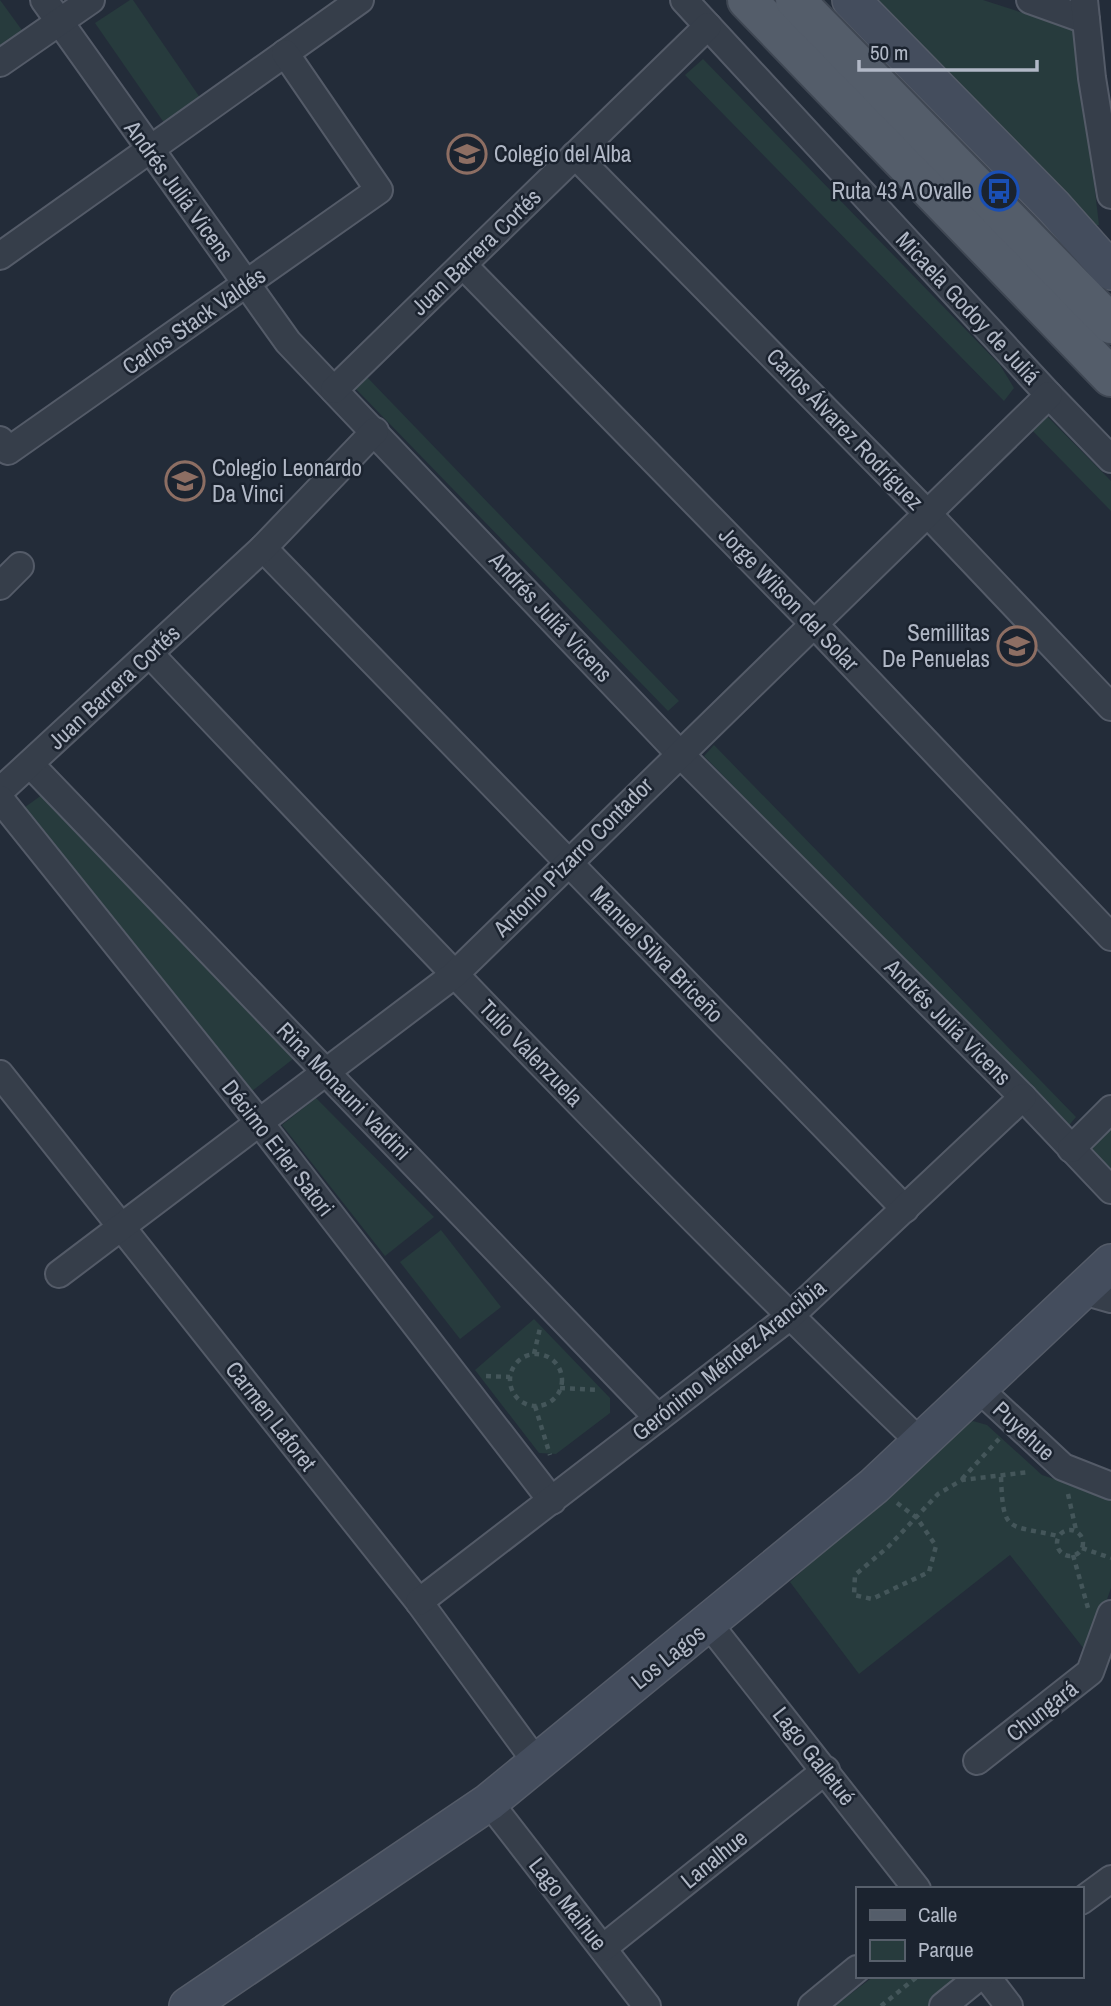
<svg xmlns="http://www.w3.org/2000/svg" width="1111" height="2006" viewBox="0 0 1111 2006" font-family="'Archivo Narrow',sans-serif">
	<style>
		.green { fill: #273b3d }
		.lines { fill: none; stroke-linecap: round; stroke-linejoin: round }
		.street-casing { stroke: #545b68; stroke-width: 30 }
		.secondary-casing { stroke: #545b68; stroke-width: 40 }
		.primary-casing { stroke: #3f4753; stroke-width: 42 }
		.path { stroke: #44565a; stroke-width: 4.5; stroke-dasharray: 5 5; stroke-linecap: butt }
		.street { stroke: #363e4a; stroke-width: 26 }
		.secondary { stroke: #444d5d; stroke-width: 37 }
		.primary { stroke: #545d6a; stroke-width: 38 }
		.labels { text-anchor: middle; stroke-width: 5; stroke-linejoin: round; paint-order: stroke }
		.poi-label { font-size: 23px; fill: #b1b8c6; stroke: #1b232f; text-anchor: start }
		.street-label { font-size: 23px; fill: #b1b8c6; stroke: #1b232f }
	</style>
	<rect width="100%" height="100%" fill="#232c39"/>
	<g class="green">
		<path d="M 0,0 L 24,33 L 0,50 Z"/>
		<path d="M 130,0 L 133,0 L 203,102 L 167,127 L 95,23 Z"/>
		<path d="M 874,0 L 983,0 L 1076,30 L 1099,225 L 1092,226 Z"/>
		<path d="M 703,59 L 1000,365 L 1014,388 L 1004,401 L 685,75 Z"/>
		<path d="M 365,375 L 679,701 L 668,711 L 354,387 Z"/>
		<path d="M 1045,414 L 1111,481 L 1111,511 L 1030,428 Z"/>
		<path d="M 714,745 L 1076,1117 L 1066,1129 L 704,756 Z"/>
		<path d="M 46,792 L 293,1059 L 252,1091 L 21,810 Z"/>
		<path d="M 316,1098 L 434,1217 L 385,1256 L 282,1125 Z"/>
		<path d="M 1111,1124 L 1111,1169 L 1089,1146 Z"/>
		<path d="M 441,1230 L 501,1307 L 460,1339 L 400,1262 Z"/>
		<path d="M 534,1319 L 610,1398 L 610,1413 L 556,1454 L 539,1453 L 475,1370 Z"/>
		<path d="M 973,1421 L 987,1425 L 1042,1475 L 1111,1498 L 1111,1588 L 1088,1654 L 1010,1555 L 859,1674 L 790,1582 L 959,1426 Z"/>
		<path d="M 874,1976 L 966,1976 L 932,2006 L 835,2006 Z"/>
	</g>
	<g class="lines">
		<g class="street-casing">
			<g id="street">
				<path d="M 44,0 L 288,342 L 679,753 L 1023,1097 L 1111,1190"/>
				<path d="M 684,0 L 1049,395 L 1111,459"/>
				<path d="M 1030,0 L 1086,20"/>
				<path d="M 1084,0 L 1092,78 L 1111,195"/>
				<path d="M 0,63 L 91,0"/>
				<path d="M 575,155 L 927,513 L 1111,707"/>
				<path d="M 0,256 L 360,0"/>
				<path d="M 463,265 L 813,623 L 1111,937"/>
				<path d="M 334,390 L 708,26"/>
				<path d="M 0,440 L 8,451 L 379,190 L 285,53"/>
				<path d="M 263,548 L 905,1209"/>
				<path d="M 0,586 L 20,566"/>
				<path d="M 150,654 C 403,921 655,1188 920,1442"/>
				<path d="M 30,764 L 658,1418"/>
				<path d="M 0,791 L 263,548 L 375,431"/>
				<path d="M 0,799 L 259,1122 L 552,1501"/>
				<path d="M 0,1074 L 419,1602 L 537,1763"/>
				<path d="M 1071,1149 L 1111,1109"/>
				<path d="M 59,1274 L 454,975 L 1049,395"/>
				<path d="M 1083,1291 L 1111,1299"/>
				<path d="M 978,1388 L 1063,1467 L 1111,1486"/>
				<path d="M 419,1602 L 789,1317 L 1023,1097"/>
				<path d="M 709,1624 L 917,1889"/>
				<path d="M 977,1761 L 1090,1672 L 1111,1614"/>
				<path d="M 489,1802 L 647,2006"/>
				<path d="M 1081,1901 L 1111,1879"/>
				<path d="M 603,1948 L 826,1770"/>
				<path d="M 986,1976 L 1009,2006"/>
				<path d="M 812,2006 L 857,1969"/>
				<path d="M 943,2006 L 980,1976"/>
			</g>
		</g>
		<g class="secondary-casing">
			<g id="secondary">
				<path d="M 851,0 L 1054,207 L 1111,271"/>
				<path d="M 188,2006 L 489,1802 L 874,1486 L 1111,1263"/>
			</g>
		</g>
		<g class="primary-casing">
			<g id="primary">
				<path d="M 747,0 L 1111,377"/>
				<path d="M 795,0 L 1111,324"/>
			</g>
		</g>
		<g class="path">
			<path d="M 534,1354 L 540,1328"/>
			<circle cx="536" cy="1380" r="26"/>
			<path d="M 486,1376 L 510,1377"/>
			<path d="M 560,1388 L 598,1390"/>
			<path d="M 535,1406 L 550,1455"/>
			<path d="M 1001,1477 C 1003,1535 1008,1524 1058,1536"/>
			<path d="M 962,1479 L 999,1439"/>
			<path d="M 1068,1494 L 1076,1530"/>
			<path d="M 897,1503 L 917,1518 L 936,1546 L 929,1572 L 872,1599 L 854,1595 L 855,1575 L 888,1547 L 938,1494 L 962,1480 L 1029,1472"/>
			<circle cx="1070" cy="1543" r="13"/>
			<path d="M 1082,1548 L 1111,1558"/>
			<path d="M 1073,1555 L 1088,1608"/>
			<path d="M 881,2006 L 918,1976"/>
		</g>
		<use href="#street" class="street"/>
		<use href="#secondary" class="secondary"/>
		<use href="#primary" class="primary"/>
	</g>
	<defs>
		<g id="school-ring" transform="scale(2.0125)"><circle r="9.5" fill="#1b232f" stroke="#8d6e63" stroke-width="1.5"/><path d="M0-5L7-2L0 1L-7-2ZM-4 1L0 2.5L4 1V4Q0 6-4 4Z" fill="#8d6e63"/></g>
		<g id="bus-ring" transform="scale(2.0125)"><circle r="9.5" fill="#1b232f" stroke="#1a4fb4" stroke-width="1.5"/><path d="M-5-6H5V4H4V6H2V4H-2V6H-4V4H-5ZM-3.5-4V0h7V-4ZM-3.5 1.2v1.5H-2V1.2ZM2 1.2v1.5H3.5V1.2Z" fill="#1a4fb4"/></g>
	</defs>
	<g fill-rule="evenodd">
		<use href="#school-ring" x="467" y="154"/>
		<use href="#bus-ring" x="999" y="191"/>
		<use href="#school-ring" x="185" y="481"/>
		<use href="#school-ring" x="1017" y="646"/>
	</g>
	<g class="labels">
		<g class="poi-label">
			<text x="494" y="162">Colegio del Alba</text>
			<text x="972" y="199" text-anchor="end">Ruta 43 A Ovalle</text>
			<text x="212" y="476">Colegio Leonardo<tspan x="212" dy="26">Da Vinci</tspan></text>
			<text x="990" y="641" text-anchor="end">Semillitas<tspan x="990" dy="26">De Penuelas</tspan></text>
		</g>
		<g class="street-label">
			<text transform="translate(179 191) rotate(54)" y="8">Andrés Juliá Vicens</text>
			<text transform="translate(476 252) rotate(-44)" y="8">Juan Barrera Cortés</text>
			<text transform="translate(968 308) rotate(47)" y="8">Micaela Godoy de Juliá</text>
			<text transform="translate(194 321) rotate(-35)" y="8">Carlos Stack Valdés</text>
			<text transform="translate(845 429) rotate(46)" y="8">Carlos Álvarez Rodríguez</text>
			<text transform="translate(789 599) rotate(46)" y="8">Jorge Wilson del Solar</text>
			<text transform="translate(551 617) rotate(47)" y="8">Andrés Juliá Vicens</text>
			<text transform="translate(114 687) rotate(-43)" y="8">Juan Barrera Cortés</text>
			<text transform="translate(573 857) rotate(-45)" y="8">Antonio Pizarro Contador</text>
			<text transform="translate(657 954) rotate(46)" y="8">Manuel Silva Briceño</text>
			<text transform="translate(948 1022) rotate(45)" y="8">Andrés Juliá Vicens</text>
			<text transform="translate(531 1053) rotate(46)" y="8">Tulio Valenzuela</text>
			<text transform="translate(344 1091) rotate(46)" y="8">Rina Monauni Valdini</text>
			<text transform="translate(278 1148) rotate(52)" y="8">Décimo Erler Satori</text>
			<text transform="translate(729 1360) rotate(-39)" y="8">Gerónimo Méndez Arancibia</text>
			<text transform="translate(271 1416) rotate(52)" y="8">Carmen Laforet</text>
			<text transform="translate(1024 1431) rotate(43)" y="8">Puyehue</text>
			<text transform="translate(668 1657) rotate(-39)" y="8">Los Lagos</text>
			<text transform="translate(1042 1711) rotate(-38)" y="8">Chungará</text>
			<text transform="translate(814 1756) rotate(52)" y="8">Lago Galletué</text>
			<text transform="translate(714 1859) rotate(-39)" y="8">Lanalhue</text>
			<text transform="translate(568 1904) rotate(52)" y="8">Lago Maihue</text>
		</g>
	</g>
	<rect x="856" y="1887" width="228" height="91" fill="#1b232f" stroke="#575f6b" stroke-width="2"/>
	<rect x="870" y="1910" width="35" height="10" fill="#545d6a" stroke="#575f6b" stroke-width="2"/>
	<text x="918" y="1922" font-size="21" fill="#b1b8c6">Calle</text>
	<rect x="870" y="1940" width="35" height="21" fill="#273b3d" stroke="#575f6b" stroke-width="2"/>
	<text x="918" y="1957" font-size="21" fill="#b1b8c6">Parque</text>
	<path d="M859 60v10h178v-10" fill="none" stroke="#b1b8c6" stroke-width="3.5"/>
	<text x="870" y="60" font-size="21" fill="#b1b8c6" stroke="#1b232f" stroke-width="5" paint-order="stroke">50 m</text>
</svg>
